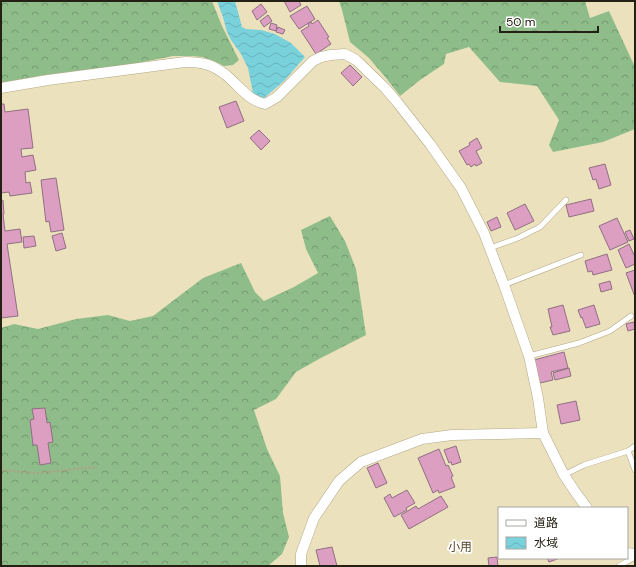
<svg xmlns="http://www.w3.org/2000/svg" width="636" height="567" viewBox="0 0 636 567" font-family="'DM Sans','Noto Sans JP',sans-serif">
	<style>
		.forest { fill: url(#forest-crowns) }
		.water { fill: url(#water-waves) }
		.building { fill: #dc9fc2; stroke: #906f82 }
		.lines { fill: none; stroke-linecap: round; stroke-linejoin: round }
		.lane-casing { stroke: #b2a785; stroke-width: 6 }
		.street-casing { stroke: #b2a785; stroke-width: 11 }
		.path { stroke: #aca386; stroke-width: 2.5; stroke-dasharray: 2 2; stroke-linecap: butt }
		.lane { stroke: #fff; stroke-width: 5 }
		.street { stroke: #fff; stroke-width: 10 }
		.labels { text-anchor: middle; stroke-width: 3.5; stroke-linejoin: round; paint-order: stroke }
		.quarter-label { font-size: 12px; fill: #554b2c; stroke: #fff }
	</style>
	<defs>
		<pattern id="forest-crowns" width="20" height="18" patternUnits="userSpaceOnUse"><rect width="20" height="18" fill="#8fbd8a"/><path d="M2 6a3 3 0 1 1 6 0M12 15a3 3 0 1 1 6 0" fill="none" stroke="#759970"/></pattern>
		<pattern id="water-waves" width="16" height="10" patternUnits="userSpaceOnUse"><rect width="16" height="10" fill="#79d1dc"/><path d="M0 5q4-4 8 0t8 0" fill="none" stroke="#68b3bc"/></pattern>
	</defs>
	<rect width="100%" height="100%" fill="#ece1bd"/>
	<g class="forest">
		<path d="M 1,1 L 212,1 L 222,26 L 239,60 L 233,65 L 224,66 L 214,61 L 203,57 L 191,56 L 173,56 L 123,66 L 44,75 L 1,83 Z"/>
		<path d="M 339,1 L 585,1 L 590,18 L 609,11 L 635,67 L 635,129 L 603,142 L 553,152 L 549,145 L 559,120 L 537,86 L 500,82 L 469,47 L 446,54 L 444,64 L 420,80 L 400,96 L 386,78 L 369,58 L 350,42 L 342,10 Z"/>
		<path d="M 330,216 L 345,241 L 356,269 L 366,335 L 319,359 L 296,372 L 276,399 L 254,410 L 267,449 L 280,476 L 283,513 L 289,537 L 282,554 L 268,566 L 1,566 L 1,328 L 14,324 L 38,329 L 76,319 L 108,315 L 130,321 L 153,316 L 203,278 L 241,263 L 255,292 L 264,301 L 294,287 L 318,273 L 306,249 L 301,230 Z"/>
	</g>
	<path class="water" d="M 217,1 L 235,1 L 242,27 L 246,29 L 261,30 L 275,34 L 291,43 L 305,57 L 284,81 L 263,99 L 253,93 L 248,68 L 241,54 L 231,40 L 227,32 L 223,17 Z"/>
	<g class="building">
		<path d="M 284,1 L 299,1 L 301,5 L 290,12 Z"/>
		<path d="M 261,4 L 267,12 L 257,20 L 252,11 Z"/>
		<path d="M 307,6 L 315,19 L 299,29 L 290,16 Z"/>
		<path d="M 268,15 L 272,21 L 264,27 L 260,21 Z"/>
		<path d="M 318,20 L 329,37 L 327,38 L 331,44 L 316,54 L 301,31 L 309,26 L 308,24 L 311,22 L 312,24 Z"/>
		<path d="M 271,23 L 277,25 L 276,31 L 269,29 Z"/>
		<path d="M 278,27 L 285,30 L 283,34 L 276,32 Z"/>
		<path d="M 350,65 L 362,77 L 353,86 L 341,73 Z"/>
		<path d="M 236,101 L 244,121 L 227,128 L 219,107 Z"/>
		<path d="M 1,104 L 4,104 L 5,112 L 28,109 L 33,148 L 21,149 L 22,157 L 33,155 L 36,170 L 25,172 L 26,183 L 30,182 L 32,193 L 10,196 L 9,192 L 1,193 Z"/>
		<path d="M 259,130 L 270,141 L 261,150 L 250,138 Z"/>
		<path d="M 477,138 L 482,148 L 476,151 L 482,163 L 476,166 L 475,164 L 471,167 L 469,164 L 467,165 L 459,151 L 470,145 L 469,143 Z"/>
		<path d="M 605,164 L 611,185 L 599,189 L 596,179 L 593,180 L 589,168 Z"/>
		<path d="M 56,178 L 64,230 L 51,232 L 49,221 L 46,222 L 41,180 Z"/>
		<path d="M 591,199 L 594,211 L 569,217 L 566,205 Z"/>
		<path d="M 3,200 L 4,214 L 3,214 L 5,231 L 20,229 L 22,242 L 7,244 L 18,316 L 1,318 L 1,201 Z"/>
		<path d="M 525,204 L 534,221 L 515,230 L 507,213 Z"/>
		<path d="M 497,217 L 501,227 L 491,231 L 487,222 Z"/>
		<path d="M 617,218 L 628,242 L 610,250 L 599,226 Z"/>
		<path d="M 630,230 L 634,239 L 629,241 L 625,232 Z"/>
		<path d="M 62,233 L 66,248 L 56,251 L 52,236 Z"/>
		<path d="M 34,236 L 36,246 L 24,248 L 23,237 Z"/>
		<path d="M 629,244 L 635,257 L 635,264 L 626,268 L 618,250 Z"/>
		<path d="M 607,254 L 612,270 L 593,275 L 592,271 L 588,272 L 585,261 Z"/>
		<path d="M 635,270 L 635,297 L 626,273 Z"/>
		<path d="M 610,281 L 612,289 L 601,292 L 599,284 Z"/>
		<path d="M 563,305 L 570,331 L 553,335 L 550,327 L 552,327 L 548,309 Z"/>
		<path d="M 594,305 L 600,324 L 586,328 L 582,317 L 581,318 L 578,310 Z"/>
		<path d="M 634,322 L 635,329 L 628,331 L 626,324 Z"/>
		<path d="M 564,352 L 568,368 L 551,372 L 553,380 L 540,383 L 534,360 Z"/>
		<path d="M 569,368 L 571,376 L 555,380 L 553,373 Z"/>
		<path d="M 576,401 L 580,420 L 561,424 L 557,405 Z"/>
		<path d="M 45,408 L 47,423 L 50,422 L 53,442 L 48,443 L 51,463 L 40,465 L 37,445 L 33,445 L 30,420 L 34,419 L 32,409 Z"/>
		<path d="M 456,446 L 461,462 L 452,465 L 451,462 L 449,463 L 444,450 Z"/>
		<path d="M 439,449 L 446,466 L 448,465 L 453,476 L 451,477 L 455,487 L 439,493 L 438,490 L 433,493 L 418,458 Z"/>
		<path d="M 378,463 L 387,483 L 376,488 L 367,468 Z"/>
		<path d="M 407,490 L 415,503 L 406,508 L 407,510 L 394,517 L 384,498 L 390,494 L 392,498 Z"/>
		<path d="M 441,496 L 448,507 L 409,529 L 401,515 L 416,506 L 418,509 Z"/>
		<path d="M 332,547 L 337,566 L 320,566 L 316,550 Z"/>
		<path d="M 497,557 L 498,566 L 489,566 L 488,558 Z"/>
		<path d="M 547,558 L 560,558 L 549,562 Z"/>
	</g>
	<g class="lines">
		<g class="lane-casing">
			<g id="lane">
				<path d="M 490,248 L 518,238 L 540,227 L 566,200"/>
				<path d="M 504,285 L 581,255"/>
				<path d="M 529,356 L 579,343 L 610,331 L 631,316"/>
				<path d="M 628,451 L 635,470"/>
				<path d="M 564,475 L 584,465 L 628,451 L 635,446"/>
				<path d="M 619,566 L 635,557"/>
			</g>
		</g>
		<g class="street-casing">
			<g id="street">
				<path d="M 1,88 L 48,80 L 185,62 C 202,62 212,64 226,75 C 239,86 248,100 265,104 L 277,97 L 313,61 L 321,57 L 331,55 L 345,54 L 356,60 L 385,88 L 397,102 L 430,144 L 461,188 L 484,233 L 504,285 L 529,356 L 538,398 L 543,433 L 564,475 L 576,493 L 587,508"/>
				<path d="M 627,553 L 635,554"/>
				<path d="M 301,566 L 301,554 L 314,518 L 339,481 L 361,462 L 422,439 L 452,435 L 543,433"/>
			</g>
		</g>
		<g class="path">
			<path d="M 1,470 L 36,473 L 97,467"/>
			<path d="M 1,565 L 2,566"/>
		</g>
		<use href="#lane" class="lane"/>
		<use href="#street" class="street"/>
	</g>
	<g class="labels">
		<g class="quarter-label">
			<text x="460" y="551">小用</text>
		</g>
	</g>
	<rect width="636" height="567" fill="none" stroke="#242013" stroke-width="4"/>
	<rect x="498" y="507" width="130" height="52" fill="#ffffff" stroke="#a7a6a1"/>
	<rect x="506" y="520" width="20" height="6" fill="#ffffff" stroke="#a7a6a1"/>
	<text x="534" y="527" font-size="12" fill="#242013">道路</text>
	<rect x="506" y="537" width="20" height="12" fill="url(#water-waves)" stroke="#a7a6a1"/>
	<text x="534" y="547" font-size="12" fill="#242013">水域</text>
	<path d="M500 26v6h98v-6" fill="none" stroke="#242013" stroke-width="2"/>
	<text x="506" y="26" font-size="12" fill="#242013" stroke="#ffffff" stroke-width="3" paint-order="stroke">50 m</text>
</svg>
